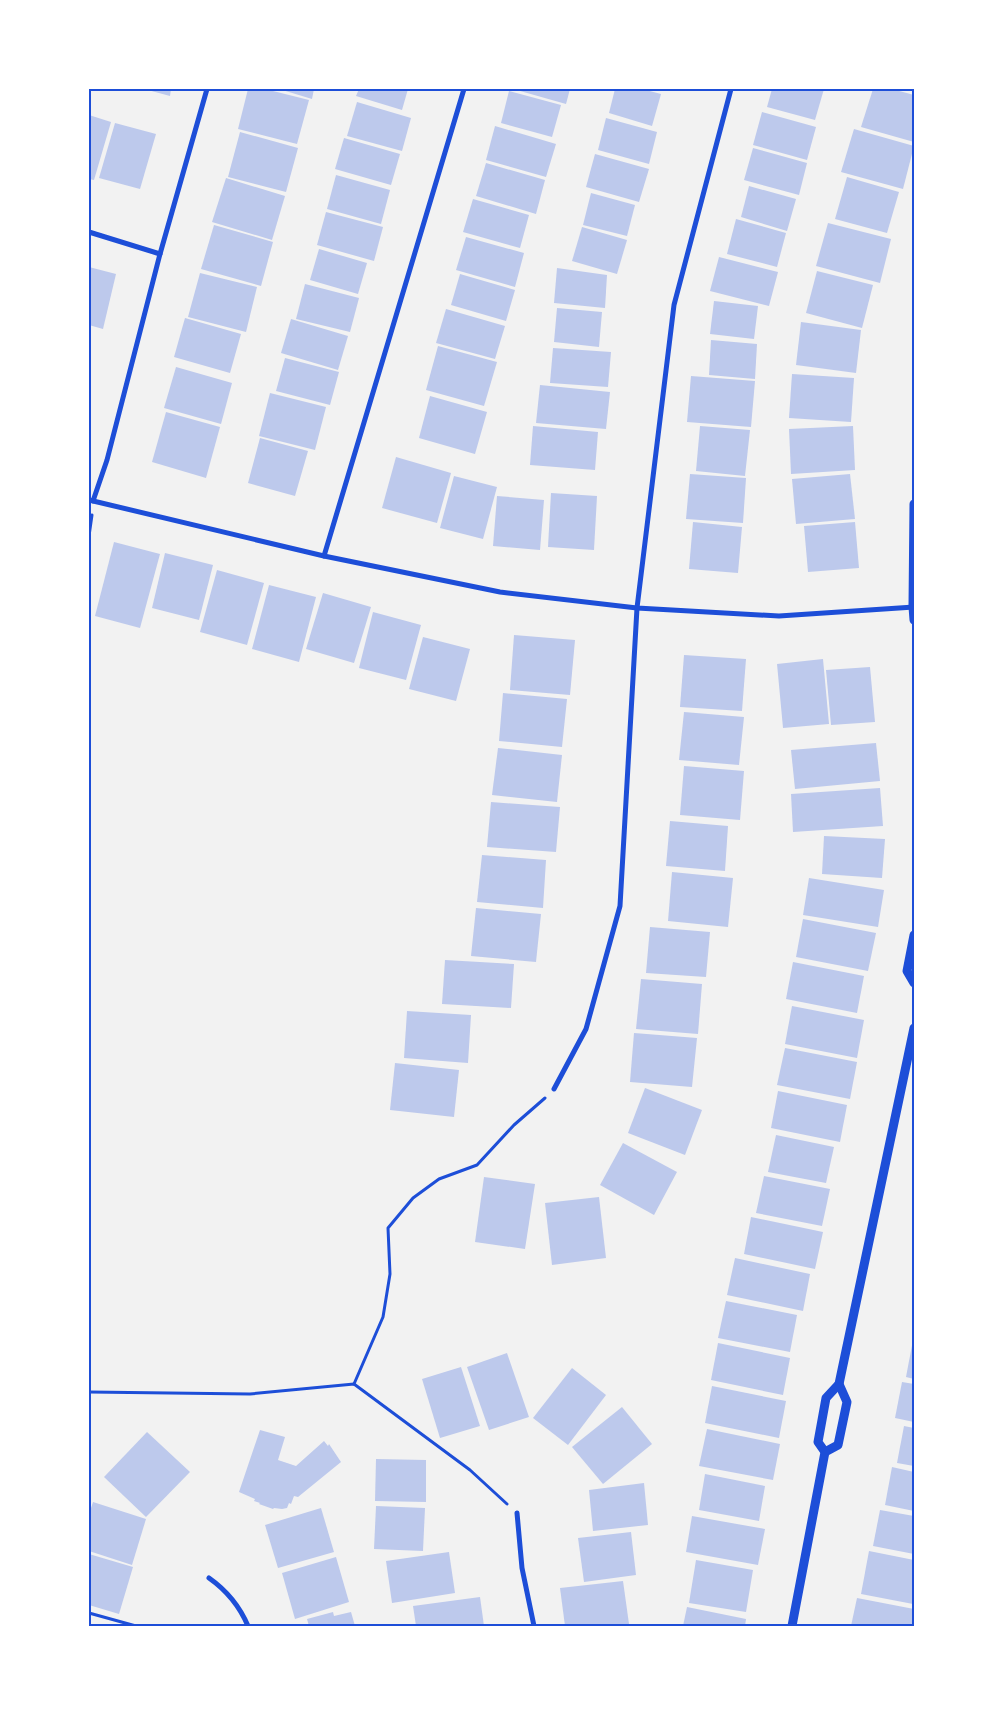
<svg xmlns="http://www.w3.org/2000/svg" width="1003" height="1715" viewBox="0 0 1003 1715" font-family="'DM Sans',sans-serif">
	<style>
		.building { fill: #bdc9ec }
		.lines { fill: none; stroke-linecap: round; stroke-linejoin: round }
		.path { stroke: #1d4ed8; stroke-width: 3 }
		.minor { stroke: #1d4ed8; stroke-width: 5 }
		.tertiary { stroke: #1d4ed8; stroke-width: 9 }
		.neatline { fill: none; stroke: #1d4ed8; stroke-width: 2 }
	</style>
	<rect width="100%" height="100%" fill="#f2f2f2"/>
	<g class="building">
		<path d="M 144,89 L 171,89 L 170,96 Z"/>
		<path d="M 248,89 L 265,89 L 309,100 L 297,144 L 238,129 Z"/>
		<path d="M 279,89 L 314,89 L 312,99 Z"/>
		<path d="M 359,89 L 408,89 L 402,110 L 356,96 Z"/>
		<path d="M 513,89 L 570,89 L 566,104 Z"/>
		<path d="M 615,89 L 642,89 L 661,94 L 652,126 L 609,113 Z"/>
		<path d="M 772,89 L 824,89 L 815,120 L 767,107 Z"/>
		<path d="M 873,89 L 892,89 L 914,95 L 914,142 L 861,127 Z"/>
		<path d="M 509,91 L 561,105 L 552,137 L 501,123 Z"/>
		<path d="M 357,102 L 411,118 L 402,151 L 347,136 Z"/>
		<path d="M 762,112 L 816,127 L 807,160 L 753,145 Z"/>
		<path d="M 89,115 L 111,122 L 94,180 L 89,179 Z"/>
		<path d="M 606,118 L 657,132 L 649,164 L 598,150 Z"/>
		<path d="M 115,123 L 156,134 L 140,189 L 99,178 Z"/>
		<path d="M 495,126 L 556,144 L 546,177 L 486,160 Z"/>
		<path d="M 854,129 L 914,146 L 903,189 L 841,172 Z"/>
		<path d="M 240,132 L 298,148 L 286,192 L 228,177 Z"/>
		<path d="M 344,138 L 400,154 L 391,185 L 335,169 Z"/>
		<path d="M 753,148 L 807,163 L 799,195 L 744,180 Z"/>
		<path d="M 595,154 L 649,169 L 639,202 L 586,187 Z"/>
		<path d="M 486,163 L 545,180 L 536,214 L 476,196 Z"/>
		<path d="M 336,175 L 390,190 L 381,224 L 327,209 Z"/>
		<path d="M 847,177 L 899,192 L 887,233 L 835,219 Z"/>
		<path d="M 226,178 L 285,196 L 272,240 L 212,222 Z"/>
		<path d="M 749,186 L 796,199 L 787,231 L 741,217 Z"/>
		<path d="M 591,193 L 635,205 L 627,236 L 583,225 Z"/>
		<path d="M 473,199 L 529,215 L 520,248 L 463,232 Z"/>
		<path d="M 326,212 L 383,227 L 374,261 L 317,245 Z"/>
		<path d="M 736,219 L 786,233 L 777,267 L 727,254 Z"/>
		<path d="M 828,223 L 891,239 L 880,283 L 816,266 Z"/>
		<path d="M 214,225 L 273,242 L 261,286 L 201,269 Z"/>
		<path d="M 582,227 L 627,240 L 617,274 L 572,261 Z"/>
		<path d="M 466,237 L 524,253 L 515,287 L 456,270 Z"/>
		<path d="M 319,249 L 367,263 L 358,294 L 310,280 Z"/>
		<path d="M 719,257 L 778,272 L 769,306 L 710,291 Z"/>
		<path d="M 89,267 L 116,274 L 103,329 L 89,325 Z"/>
		<path d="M 557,268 L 607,275 L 605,308 L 554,303 Z"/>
		<path d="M 817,271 L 873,285 L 862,328 L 806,313 Z"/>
		<path d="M 200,273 L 257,287 L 246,332 L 188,317 Z"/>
		<path d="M 460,274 L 515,290 L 506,321 L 451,305 Z"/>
		<path d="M 305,284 L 359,298 L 350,332 L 296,319 Z"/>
		<path d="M 714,301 L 758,306 L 754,339 L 710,334 Z"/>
		<path d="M 557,308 L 602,312 L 599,347 L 554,342 Z"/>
		<path d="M 446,309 L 505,326 L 495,359 L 436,343 Z"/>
		<path d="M 185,318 L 241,334 L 230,373 L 174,357 Z"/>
		<path d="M 291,319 L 348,336 L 338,370 L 281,353 Z"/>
		<path d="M 801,322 L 861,330 L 856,373 L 796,365 Z"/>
		<path d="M 711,340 L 757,344 L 755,379 L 709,375 Z"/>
		<path d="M 438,346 L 497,362 L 484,406 L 426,390 Z"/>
		<path d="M 553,348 L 611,352 L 608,387 L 550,383 Z"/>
		<path d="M 285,358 L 339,372 L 330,405 L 276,391 Z"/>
		<path d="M 176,367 L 232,383 L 221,424 L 164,408 Z"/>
		<path d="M 792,374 L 854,378 L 851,422 L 789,418 Z"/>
		<path d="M 691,376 L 755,381 L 751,427 L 687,422 Z"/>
		<path d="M 540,385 L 610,392 L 606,429 L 536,423 Z"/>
		<path d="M 270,393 L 326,407 L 315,450 L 259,436 Z"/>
		<path d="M 430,396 L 487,412 L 475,454 L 419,438 Z"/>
		<path d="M 166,412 L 220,427 L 206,478 L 152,462 Z"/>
		<path d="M 533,426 L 598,432 L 595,470 L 530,465 Z"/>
		<path d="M 700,426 L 750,430 L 745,476 L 696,471 Z"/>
		<path d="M 853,426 L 855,470 L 791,474 L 789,429 Z"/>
		<path d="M 260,438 L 308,451 L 295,496 L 248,483 Z"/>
		<path d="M 396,457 L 451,473 L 437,523 L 382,508 Z"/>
		<path d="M 690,474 L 746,478 L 743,523 L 686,519 Z"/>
		<path d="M 850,474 L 855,519 L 796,524 L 792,479 Z"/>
		<path d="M 454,476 L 497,487 L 483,539 L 440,528 Z"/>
		<path d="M 551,493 L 597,496 L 594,550 L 548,547 Z"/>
		<path d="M 497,496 L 544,500 L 540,550 L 493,546 Z"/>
		<path d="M 693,522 L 742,527 L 738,573 L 689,569 Z"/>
		<path d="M 855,522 L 859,568 L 808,572 L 804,526 Z"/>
		<path d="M 114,542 L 160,554 L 140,628 L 95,616 Z"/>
		<path d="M 165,553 L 213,565 L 199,620 L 152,608 Z"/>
		<path d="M 217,570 L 264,583 L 247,645 L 200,632 Z"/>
		<path d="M 269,585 L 316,597 L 299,662 L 252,649 Z"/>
		<path d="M 323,593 L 371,607 L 354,663 L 306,649 Z"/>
		<path d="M 373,612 L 421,625 L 406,680 L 359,668 Z"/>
		<path d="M 514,635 L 575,640 L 570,695 L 510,690 Z"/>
		<path d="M 423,637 L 470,649 L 456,701 L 409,689 Z"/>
		<path d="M 684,655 L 746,659 L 742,711 L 680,707 Z"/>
		<path d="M 823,659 L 829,724 L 783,728 L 777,664 Z"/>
		<path d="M 870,667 L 875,722 L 831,725 L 826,670 Z"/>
		<path d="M 503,693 L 567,699 L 562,747 L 499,741 Z"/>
		<path d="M 684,712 L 744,717 L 739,765 L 679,760 Z"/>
		<path d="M 876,743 L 880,781 L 795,789 L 791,750 Z"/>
		<path d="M 498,748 L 562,755 L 557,802 L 492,795 Z"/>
		<path d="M 684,766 L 744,771 L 740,820 L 680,815 Z"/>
		<path d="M 880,788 L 883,826 L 793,832 L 791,794 Z"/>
		<path d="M 491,802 L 560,807 L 556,852 L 487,847 Z"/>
		<path d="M 670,821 L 728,826 L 725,871 L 666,866 Z"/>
		<path d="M 824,836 L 885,839 L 882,878 L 822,874 Z"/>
		<path d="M 482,855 L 546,860 L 543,908 L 477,902 Z"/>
		<path d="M 672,872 L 733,878 L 728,927 L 668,921 Z"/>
		<path d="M 809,878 L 884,890 L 878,927 L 803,915 Z"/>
		<path d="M 476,908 L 541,914 L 536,962 L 471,956 Z"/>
		<path d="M 803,919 L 876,933 L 868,971 L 796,957 Z"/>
		<path d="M 650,927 L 710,932 L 706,977 L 646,973 Z"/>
		<path d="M 445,960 L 514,964 L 511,1008 L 442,1004 Z"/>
		<path d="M 793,962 L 864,976 L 857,1013 L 786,999 Z"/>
		<path d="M 641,979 L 702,984 L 698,1034 L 636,1029 Z"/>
		<path d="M 792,1006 L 864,1020 L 857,1058 L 785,1044 Z"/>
		<path d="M 407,1011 L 471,1015 L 468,1063 L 404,1058 Z"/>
		<path d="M 634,1033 L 697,1038 L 692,1087 L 630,1082 Z"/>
		<path d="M 785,1048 L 857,1062 L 850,1099 L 777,1085 Z"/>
		<path d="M 395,1063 L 459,1070 L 454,1117 L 390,1110 Z"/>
		<path d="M 645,1088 L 702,1110 L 685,1155 L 628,1133 Z"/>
		<path d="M 778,1091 L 847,1105 L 840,1142 L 771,1128 Z"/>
		<path d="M 776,1135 L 834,1147 L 826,1183 L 768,1172 Z"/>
		<path d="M 623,1143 L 677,1172 L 654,1215 L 600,1185 Z"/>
		<path d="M 764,1176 L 830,1189 L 822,1226 L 756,1213 Z"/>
		<path d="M 484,1177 L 535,1184 L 525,1249 L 475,1242 Z"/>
		<path d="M 599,1197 L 606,1258 L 552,1265 L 545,1203 Z"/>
		<path d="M 751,1217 L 823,1232 L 815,1269 L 744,1254 Z"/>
		<path d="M 735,1258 L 810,1274 L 803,1311 L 727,1295 Z"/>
		<path d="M 726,1301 L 797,1315 L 790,1352 L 718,1338 Z"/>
		<path d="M 913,1340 L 914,1340 L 914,1379 L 906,1377 Z"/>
		<path d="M 718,1343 L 790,1358 L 783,1395 L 711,1380 Z"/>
		<path d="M 507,1353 L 529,1417 L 489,1430 L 467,1367 Z"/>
		<path d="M 461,1367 L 480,1426 L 440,1438 L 422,1379 Z"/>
		<path d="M 572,1368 L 606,1395 L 568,1445 L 533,1418 Z"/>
		<path d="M 902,1382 L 914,1384 L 914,1422 L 895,1418 Z"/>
		<path d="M 712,1386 L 786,1401 L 779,1438 L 705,1423 Z"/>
		<path d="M 622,1407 L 652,1444 L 603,1484 L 572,1447 Z"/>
		<path d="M 904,1426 L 914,1428 L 914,1466 L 897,1463 Z"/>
		<path d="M 707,1429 L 780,1444 L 773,1480 L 699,1466 Z"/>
		<path d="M 260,1430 L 285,1437 L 278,1460 L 296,1466 L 324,1441 L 328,1446 L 329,1444 L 341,1462 L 298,1497 L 294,1496 L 291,1504 L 289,1503 L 287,1508 L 282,1509 L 274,1508 L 273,1509 L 259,1504 L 260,1503 L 254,1501 L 255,1499 L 239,1492 Z"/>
		<path d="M 147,1432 L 190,1472 L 146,1517 L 104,1477 Z"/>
		<path d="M 376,1459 L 426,1460 L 426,1502 L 375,1501 Z"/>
		<path d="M 892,1467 L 914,1472 L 914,1511 L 885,1505 Z"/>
		<path d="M 705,1474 L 765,1486 L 759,1521 L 699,1510 Z"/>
		<path d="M 644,1483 L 648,1525 L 593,1531 L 589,1490 Z"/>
		<path d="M 93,1502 L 146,1519 L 132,1565 L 89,1551 L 89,1514 Z"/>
		<path d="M 376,1506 L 425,1508 L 423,1551 L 374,1549 Z"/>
		<path d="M 321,1508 L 334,1552 L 278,1568 L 265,1525 Z"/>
		<path d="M 880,1510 L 914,1516 L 914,1554 L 873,1546 Z"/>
		<path d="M 692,1516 L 765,1529 L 758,1565 L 686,1552 Z"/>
		<path d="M 631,1532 L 636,1575 L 584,1582 L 578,1538 Z"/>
		<path d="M 869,1551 L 914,1560 L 913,1604 L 861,1594 Z"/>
		<path d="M 449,1552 L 455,1593 L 392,1603 L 386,1561 Z"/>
		<path d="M 89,1554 L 133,1567 L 119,1614 L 89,1605 Z"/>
		<path d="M 336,1557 L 349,1602 L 295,1619 L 282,1573 Z"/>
		<path d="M 696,1560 L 753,1570 L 746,1612 L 689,1603 Z"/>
		<path d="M 623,1581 L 629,1624 L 613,1626 L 565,1626 L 560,1588 Z"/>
		<path d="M 480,1597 L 484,1626 L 416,1626 L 413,1606 Z"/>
		<path d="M 857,1598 L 914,1609 L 914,1626 L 851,1626 Z"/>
		<path d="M 687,1607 L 746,1619 L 745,1626 L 683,1626 Z"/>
		<path d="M 333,1612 L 334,1616 L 351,1612 L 355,1626 L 309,1626 L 307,1619 Z"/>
	</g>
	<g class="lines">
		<g class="path">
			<path d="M 89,536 L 92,515"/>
			<path d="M 354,1384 L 383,1317 L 390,1274 L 388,1228 L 413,1198 L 439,1179 L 477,1165 L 514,1125 L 545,1098"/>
			<path d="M 89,1392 L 250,1394 L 354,1384 L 470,1470 L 507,1504"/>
			<path d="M 89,1613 L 136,1626"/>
		</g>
		<g class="minor">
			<path d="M 89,232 L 160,254"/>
			<path d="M 89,500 L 324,556 L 500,592 L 637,608 L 779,616 L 914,607"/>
			<path d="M 93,501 L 107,460 L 160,254 L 207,89"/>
			<path d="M 324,556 L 464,89"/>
			<path d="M 554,1089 L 586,1029 L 620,906 L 637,608 L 674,305 L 731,89"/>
			<path d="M 517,1513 L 522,1568 L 534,1626"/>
			<path d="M 209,1578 C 226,1590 240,1607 248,1626"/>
		</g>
		<g class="tertiary">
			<path d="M 914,504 L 913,607 L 914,620"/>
			<path d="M 914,935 L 907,971 L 914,983"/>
			<path d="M 825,1452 L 838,1445 L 847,1402 L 839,1384"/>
			<path d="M 792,1626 L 825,1452 L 818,1442 L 826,1398 L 839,1384 L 914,1028"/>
		</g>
	</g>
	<rect width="1003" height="1715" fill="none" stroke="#ffffff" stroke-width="180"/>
	<rect x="90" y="90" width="823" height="1535" class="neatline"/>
</svg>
